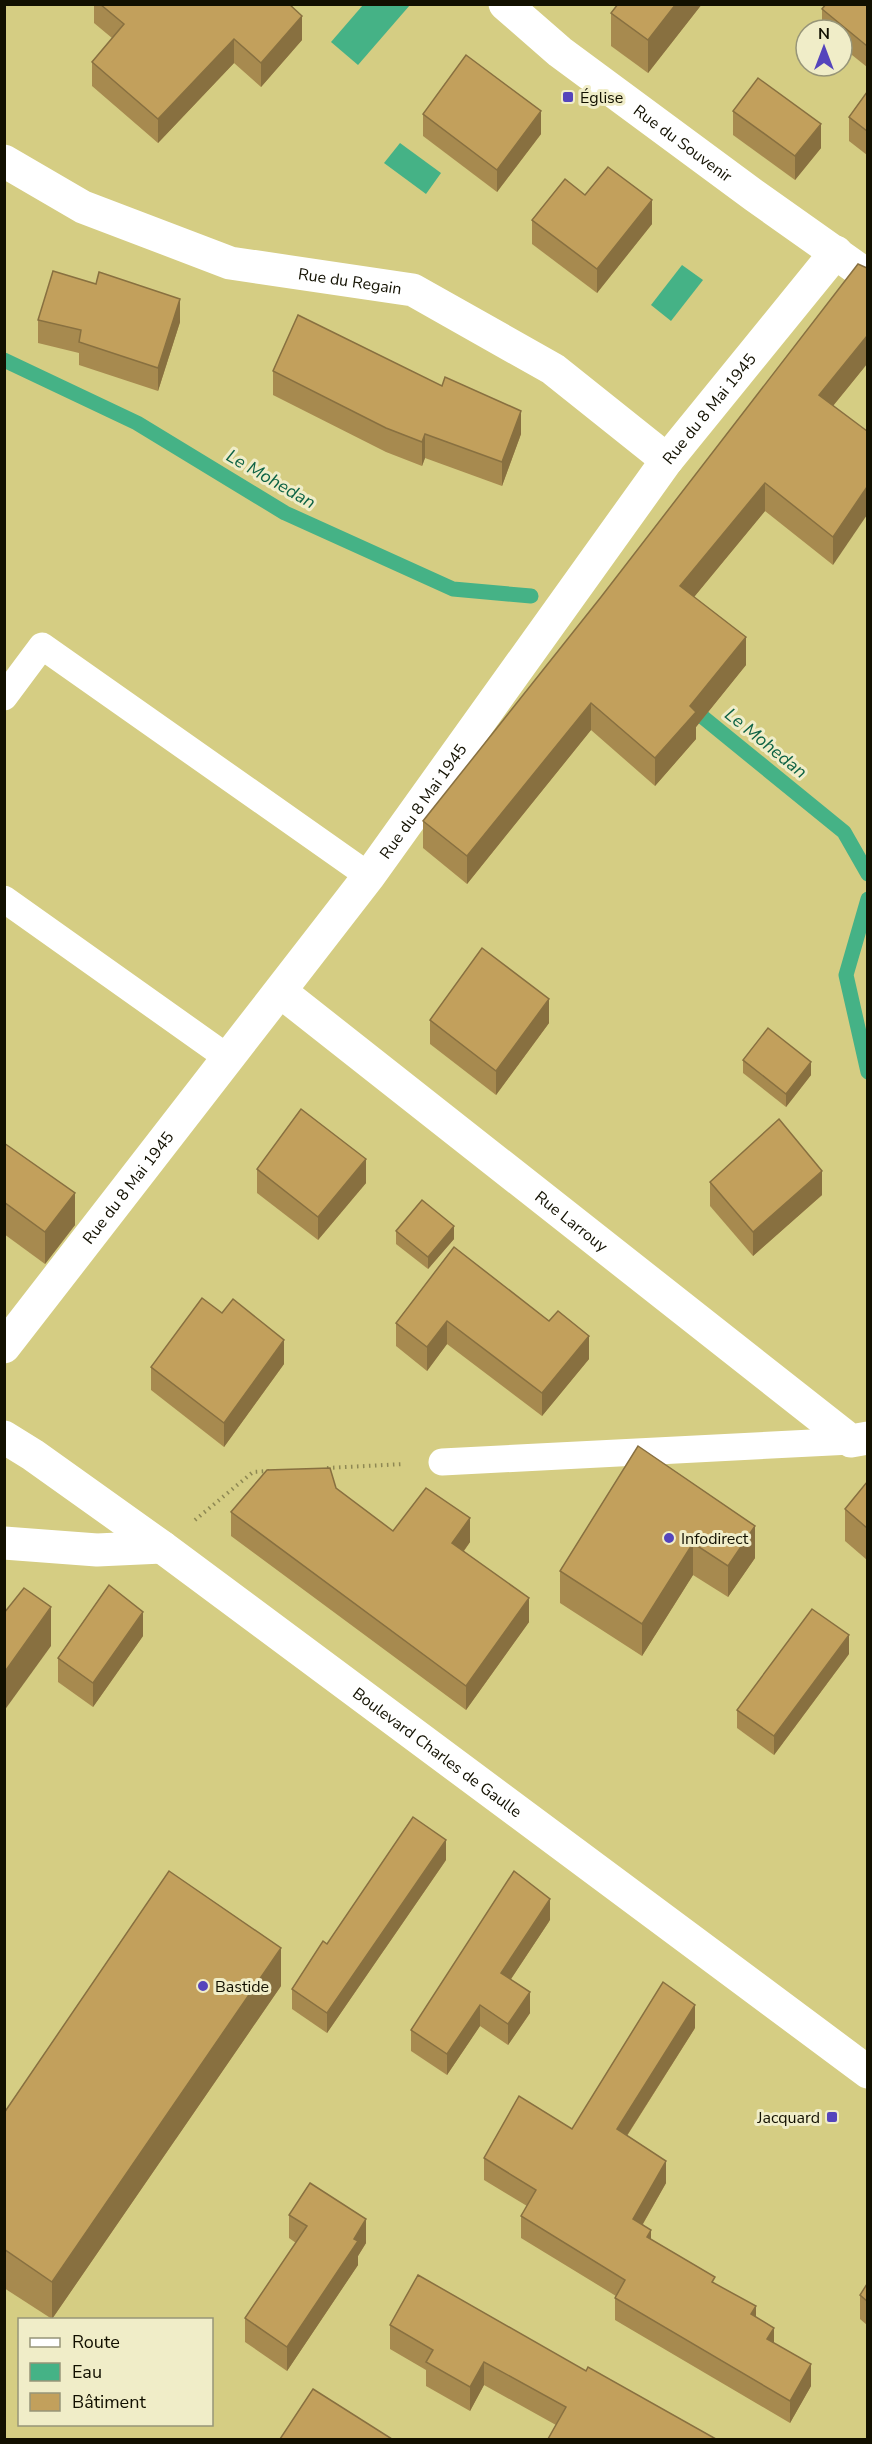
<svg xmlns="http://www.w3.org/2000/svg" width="872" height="2444" viewBox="0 0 872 2444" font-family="'Nunito Sans',sans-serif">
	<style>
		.water { fill: #45b286 }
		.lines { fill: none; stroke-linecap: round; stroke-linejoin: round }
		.stream { stroke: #45b286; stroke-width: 15 }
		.path { stroke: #8e8853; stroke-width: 4; stroke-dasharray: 1.5 4.5; stroke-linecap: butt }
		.service { stroke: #fff; stroke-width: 27 }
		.minor { stroke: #fff; stroke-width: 33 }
		.secondary { stroke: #fff; stroke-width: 33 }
		.wall { fill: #a78a4f }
		.shaded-wall { fill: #887040 }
		.building { fill: #c2a05c; stroke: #887040; stroke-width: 1.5 }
		.poi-dot { fill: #5545bc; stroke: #f0edc8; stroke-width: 2 }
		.labels { text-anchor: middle; stroke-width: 6; stroke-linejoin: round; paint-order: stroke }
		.poi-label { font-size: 16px; fill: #121000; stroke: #f0edc8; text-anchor: start }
		.street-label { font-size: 16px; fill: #121000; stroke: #f0edc8 }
		.water-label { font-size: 18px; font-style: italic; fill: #0d6244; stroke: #f0edc8 }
	</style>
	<rect width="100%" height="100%" fill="#d5cd83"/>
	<g class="water">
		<path d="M 363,5 L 410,5 L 358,65 L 331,42 Z"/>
		<path d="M 400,143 L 441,173 L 426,194 L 384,163 Z"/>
		<path d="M 682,265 L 703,280 L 671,321 L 651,305 Z"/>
	</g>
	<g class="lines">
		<g class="stream">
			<path d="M 4,360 L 137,423 L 285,513 L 453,589 L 531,596"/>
			<path d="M 688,705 L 844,832 L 868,874"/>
			<path d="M 868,899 L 846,975 L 868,1072"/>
		</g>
		<g class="path">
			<path d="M 327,1468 L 404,1464"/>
			<path d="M 195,1520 L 253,1472 L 269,1471"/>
		</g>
		<g class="service">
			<path d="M 4,697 L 42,646 L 369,876"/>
			<path d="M 4,899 L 228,1058"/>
			<path d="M 442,1462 L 851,1441"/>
		</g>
		<g class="minor">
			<path id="s1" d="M 505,4 L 560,52 L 755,196 L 868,276"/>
			<path id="s2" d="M 4,161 L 83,207 L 230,263 L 413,290 L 553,369 L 667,460"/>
			<path id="s3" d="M 281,992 L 851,1441 L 868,1438"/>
			<path id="s4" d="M 4,1347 L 369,876 L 667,460 L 836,252"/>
		</g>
		<g class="secondary">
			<path id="s5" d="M 4,1437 L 33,1455 L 162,1547 L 868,2072"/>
			<path d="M 4,1543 L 97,1550 L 162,1547"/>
		</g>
	</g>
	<g class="wall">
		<path d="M 94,4 L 100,4 L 302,40 L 261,87 L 234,63 L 158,143 L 92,86 L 92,62 L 112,38 L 94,23 Z"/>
		<path d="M 702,4 L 648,73 L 611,46 L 611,13 Z"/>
		<path d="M 867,4 L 867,67 L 842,47 L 842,30 L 822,30 L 822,9 Z"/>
		<path d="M 867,92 L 867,155 L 849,141 L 849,117 Z"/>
		<path d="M 733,111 L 821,148 L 795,180 L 733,135 Z"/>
		<path d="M 423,114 L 541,134 L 497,192 L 423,136 Z"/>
		<path d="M 585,195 L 652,224 L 597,293 L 532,244 L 532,220 Z"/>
		<path d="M 38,320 L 180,322 L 158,391 L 79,365 L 79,353 L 38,343 Z"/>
		<path d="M 867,364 L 833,406 L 833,565 L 765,511 L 694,597 L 746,665 L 696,727 L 696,739 L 655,786 L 591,730 L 467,884 L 423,848 L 423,821 Z"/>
		<path d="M 273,371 L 521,434 L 502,486 L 425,458 L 422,466 L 386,452 L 273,395 Z"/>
		<path d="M 430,1020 L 549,1023 L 496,1095 L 430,1044 Z"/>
		<path d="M 743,1060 L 811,1075 L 786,1107 L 743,1073 Z"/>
		<path d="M 4,1143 L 75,1225 L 45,1264 L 4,1234 Z"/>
		<path d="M 257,1169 L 366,1183 L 318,1240 L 257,1193 Z"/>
		<path d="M 710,1182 L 822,1195 L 753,1256 L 710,1206 Z"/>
		<path d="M 396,1231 L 454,1239 L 428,1269 L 396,1244 Z"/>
		<path d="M 454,1247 L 549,1321 L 589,1359 L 542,1416 L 447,1344 L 427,1371 L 396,1346 L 396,1323 Z"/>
		<path d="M 284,1364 L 224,1447 L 151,1390 L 151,1367 Z"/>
		<path d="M 867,1482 L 867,1560 L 845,1541 L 845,1509 Z"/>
		<path d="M 336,1488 L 393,1531 L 470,1542 L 464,1551 L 529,1622 L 466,1710 L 231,1536 L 231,1512 Z"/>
		<path d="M 755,1526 L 755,1558 L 728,1597 L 693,1575 L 642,1656 L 560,1603 L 560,1571 Z"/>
		<path d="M 143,1636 L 93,1707 L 58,1682 L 58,1658 Z"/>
		<path d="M 849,1654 L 774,1755 L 737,1728 L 737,1710 Z"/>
		<path d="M 446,1860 L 327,2033 L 292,2009 L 292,1989 L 327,1944 Z"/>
		<path d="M 550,1920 L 511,1979 L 530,2013 L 508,2045 L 480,2026 L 447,2075 L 411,2051 L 411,2030 Z"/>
		<path d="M 281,1986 L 52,2319 L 4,2288 L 4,2113 Z"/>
		<path d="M 695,2028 L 627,2136 L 666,2183 L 643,2224 L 651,2239 L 715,2284 L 756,2317 L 774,2343 L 811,2386 L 790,2423 L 615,2320 L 615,2298 L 616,2296 L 521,2238 L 521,2216 L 527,2206 L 484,2180 L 484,2158 L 572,2129 Z"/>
		<path d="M 289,2215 L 366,2243 L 358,2256 L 358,2265 L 287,2371 L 245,2342 L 245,2318 L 296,2243 L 289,2238 Z"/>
		<path d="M 867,2284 L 867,2325 L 860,2319 L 860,2295 Z"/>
		<path d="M 390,2325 L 586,2371 L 556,2425 L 484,2385 L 470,2411 L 426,2386 L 426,2370 L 390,2349 Z"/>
	</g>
	<g class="shaded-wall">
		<path d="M 676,4 L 702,4 L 648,73 L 648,40 Z"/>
		<path d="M 302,16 L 302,40 L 261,87 L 261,63 Z"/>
		<path d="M 234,39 L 234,63 L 158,143 L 158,119 Z"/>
		<path d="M 541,111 L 541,134 L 497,192 L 497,170 Z"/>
		<path d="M 821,124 L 821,148 L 795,180 L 795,156 Z"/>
		<path d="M 652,200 L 652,224 L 597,293 L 597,269 Z"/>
		<path d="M 180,299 L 180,322 L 158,391 L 158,368 Z"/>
		<path d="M 867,336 L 867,364 L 819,423 L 819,395 Z"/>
		<path d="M 521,411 L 521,434 L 502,486 L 502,462 Z"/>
		<path d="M 425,434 L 425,458 L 422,466 L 422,442 Z"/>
		<path d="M 765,483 L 765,511 L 680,614 L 680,586 Z"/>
		<path d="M 867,487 L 867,515 L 833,565 L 833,537 Z"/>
		<path d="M 746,637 L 746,665 L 696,727 L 696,739 L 655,786 L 655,758 L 690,706 Z"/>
		<path d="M 591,703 L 591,730 L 467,884 L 467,856 Z"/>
		<path d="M 549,999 L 549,1023 L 496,1095 L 496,1071 Z"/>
		<path d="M 811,1062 L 811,1075 L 786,1107 L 786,1094 Z"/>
		<path d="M 366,1159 L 366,1183 L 318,1240 L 318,1217 Z"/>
		<path d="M 822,1171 L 822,1195 L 753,1256 L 753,1232 Z"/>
		<path d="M 75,1193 L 75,1225 L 45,1264 L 45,1232 Z"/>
		<path d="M 454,1226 L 454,1239 L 428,1269 L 428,1257 Z"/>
		<path d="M 447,1321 L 447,1344 L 427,1371 L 427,1347 Z"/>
		<path d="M 589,1336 L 589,1359 L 542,1416 L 542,1393 Z"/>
		<path d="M 284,1340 L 284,1364 L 224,1447 L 224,1423 Z"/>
		<path d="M 470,1518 L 470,1542 L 452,1567 L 452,1543 Z"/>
		<path d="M 755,1526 L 755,1558 L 728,1597 L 728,1566 Z"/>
		<path d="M 693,1543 L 693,1575 L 642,1656 L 642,1624 Z"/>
		<path d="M 529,1598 L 529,1622 L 466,1710 L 466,1686 Z"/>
		<path d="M 51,1607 L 51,1646 L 4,1711 L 4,1673 Z"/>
		<path d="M 143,1612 L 143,1636 L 93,1707 L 93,1683 Z"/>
		<path d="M 849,1635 L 849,1654 L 774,1755 L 774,1736 Z"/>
		<path d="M 446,1840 L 446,1860 L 327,2033 L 327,2013 Z"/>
		<path d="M 550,1899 L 550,1920 L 501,1994 L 501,1973 Z"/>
		<path d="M 281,1948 L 281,1986 L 52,2319 L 52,2282 Z"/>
		<path d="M 530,1992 L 530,2013 L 508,2045 L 508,2024 Z"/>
		<path d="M 480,2005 L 480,2026 L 447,2075 L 447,2054 Z"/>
		<path d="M 695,2005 L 695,2028 L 617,2151 L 617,2129 Z"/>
		<path d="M 666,2161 L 666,2183 L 633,2241 L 633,2219 Z"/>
		<path d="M 366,2219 L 366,2243 L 358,2256 L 358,2265 L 287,2371 L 287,2347 Z"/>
		<path d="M 651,2230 L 651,2252 L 647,2237 Z"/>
		<path d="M 756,2306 L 756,2328 L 751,2314 Z"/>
		<path d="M 774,2328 L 774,2350 L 767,2339 Z"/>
		<path d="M 484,2362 L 484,2385 L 470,2411 L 470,2387 Z"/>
		<path d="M 811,2364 L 811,2386 L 790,2423 L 790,2401 Z"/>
	</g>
	<g class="building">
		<path d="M 100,4 L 289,4 L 302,16 L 261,63 L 234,39 L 158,119 L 92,62 L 124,24 Z"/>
		<path d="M 618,4 L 676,4 L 648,40 L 611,13 Z"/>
		<path d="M 826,4 L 867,4 L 867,46 L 822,9 Z"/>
		<path d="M 466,55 L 541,111 L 497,170 L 423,114 Z"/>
		<path d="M 758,78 L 821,124 L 795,156 L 733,111 Z"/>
		<path d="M 867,92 L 867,131 L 849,117 Z"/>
		<path d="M 608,167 L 652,200 L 597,269 L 532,220 L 565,179 L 585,195 Z"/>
		<path d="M 858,264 L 867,268 L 867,336 L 819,395 L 867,431 L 867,487 L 833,537 L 765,483 L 680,586 L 746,637 L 690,706 L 696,712 L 655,758 L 591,703 L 467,856 L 423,821 L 601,597 Z"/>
		<path d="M 53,271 L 96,284 L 99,272 L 180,299 L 158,368 L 79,342 L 81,330 L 38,320 Z"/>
		<path d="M 298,315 L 442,386 L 445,377 L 521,411 L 502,462 L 425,434 L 422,442 L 386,428 L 273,371 Z"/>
		<path d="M 482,948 L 549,999 L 496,1071 L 430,1020 Z"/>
		<path d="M 768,1028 L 811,1062 L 786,1094 L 743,1060 Z"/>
		<path d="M 301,1109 L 366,1159 L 318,1217 L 257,1169 Z"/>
		<path d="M 779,1119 L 822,1171 L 753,1232 L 710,1182 Z"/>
		<path d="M 4,1143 L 75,1193 L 45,1232 L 4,1202 Z"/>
		<path d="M 422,1200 L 454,1226 L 428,1257 L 396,1231 Z"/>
		<path d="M 454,1247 L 549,1321 L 558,1311 L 589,1336 L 542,1393 L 447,1321 L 427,1347 L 396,1323 Z"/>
		<path d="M 202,1298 L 222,1313 L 233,1299 L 284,1340 L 224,1423 L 151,1367 Z"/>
		<path d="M 638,1446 L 755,1526 L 728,1566 L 693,1543 L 642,1624 L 560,1571 Z"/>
		<path d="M 330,1468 L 336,1488 L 393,1531 L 426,1488 L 470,1518 L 452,1543 L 529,1598 L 466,1686 L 231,1512 L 267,1470 Z"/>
		<path d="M 867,1482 L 867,1528 L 845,1509 Z"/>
		<path d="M 109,1585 L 143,1612 L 93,1683 L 58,1658 Z"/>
		<path d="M 24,1588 L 51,1607 L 4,1673 L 4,1613 Z"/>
		<path d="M 812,1609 L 849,1635 L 774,1736 L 737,1710 Z"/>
		<path d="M 413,1817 L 446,1840 L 327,2013 L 292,1989 L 323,1941 L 327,1944 Z"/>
		<path d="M 169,1871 L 281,1948 L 52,2282 L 4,2249 L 4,2113 Z"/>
		<path d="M 514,1871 L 550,1899 L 501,1973 L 530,1992 L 508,2024 L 480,2005 L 447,2054 L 411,2030 Z"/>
		<path d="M 663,1982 L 695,2005 L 617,2129 L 666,2161 L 633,2219 L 651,2230 L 647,2237 L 715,2277 L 712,2282 L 756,2306 L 751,2314 L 774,2328 L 767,2339 L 811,2364 L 790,2401 L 615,2298 L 625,2280 L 521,2216 L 536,2190 L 484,2158 L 519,2096 L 572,2129 Z"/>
		<path d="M 310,2183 L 366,2219 L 354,2239 L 358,2241 L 287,2347 L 245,2318 L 307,2226 L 289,2215 Z"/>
		<path d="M 418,2275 L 586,2371 L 588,2367 L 716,2439 L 548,2439 L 566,2407 L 484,2362 L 470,2387 L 426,2362 L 433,2350 L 390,2325 Z"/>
		<path d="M 867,2284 L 867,2301 L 860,2295 Z"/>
		<path d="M 313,2389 L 392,2439 L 280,2439 Z"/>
	</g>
	<g class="poi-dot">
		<rect x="562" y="91" width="12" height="12" rx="3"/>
		<circle cx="669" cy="1538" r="6"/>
		<circle cx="203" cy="1986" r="6"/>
		<rect x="826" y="2111" width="12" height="12" rx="3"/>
	</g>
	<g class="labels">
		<g class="poi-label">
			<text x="580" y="103">Église</text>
			<text x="681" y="1544">Infodirect</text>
			<text x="215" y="1992">Bastide</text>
			<text x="820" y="2123" text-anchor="end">Jacquard</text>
		</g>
		<g class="street-label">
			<text dy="6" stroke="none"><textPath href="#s1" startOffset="226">Rue du Souvenir</textPath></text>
			<text dy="6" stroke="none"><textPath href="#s2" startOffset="370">Rue du Regain</textPath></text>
			<text dy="6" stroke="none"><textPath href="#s4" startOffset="1174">Rue du 8 Mai 1945</textPath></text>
			<text dy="6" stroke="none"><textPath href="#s4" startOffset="688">Rue du 8 Mai 1945</textPath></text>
			<text dy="6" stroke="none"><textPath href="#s4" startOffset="202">Rue du 8 Mai 1945</textPath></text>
			<text dy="6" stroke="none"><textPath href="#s3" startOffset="370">Rue Larrouy</textPath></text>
			<text dy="6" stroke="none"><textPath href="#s5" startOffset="536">Boulevard Charles de Gaulle</textPath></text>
		</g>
		<g class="water-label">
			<text transform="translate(271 479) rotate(30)" y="6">Le Mohedan</text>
			<text transform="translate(766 743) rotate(39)" y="6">Le Mohedan</text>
		</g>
	</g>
	<rect width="872" height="2444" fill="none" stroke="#121000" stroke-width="12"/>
	<rect x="18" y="2318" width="195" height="108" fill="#f0edc8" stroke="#979578" stroke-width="1.5"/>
	<rect x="30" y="2338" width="30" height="9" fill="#ffffff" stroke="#979578" stroke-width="1.5"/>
	<text x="72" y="2348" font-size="18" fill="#121000">Route</text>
	<rect x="30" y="2363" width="30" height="18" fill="#45b286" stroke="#979578" stroke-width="1.5"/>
	<text x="72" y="2378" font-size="18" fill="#121000">Eau</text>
	<rect x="30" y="2393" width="30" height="18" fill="#c2a05c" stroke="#979578" stroke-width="1.5"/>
	<text x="72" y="2408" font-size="18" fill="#121000">Bâtiment</text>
	<g transform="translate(824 48)"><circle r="28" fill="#f0edc8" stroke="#979578" stroke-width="1.5"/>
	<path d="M0-4.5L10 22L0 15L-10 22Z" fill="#5545bc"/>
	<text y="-9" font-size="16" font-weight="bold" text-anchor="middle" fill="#121000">N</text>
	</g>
</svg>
